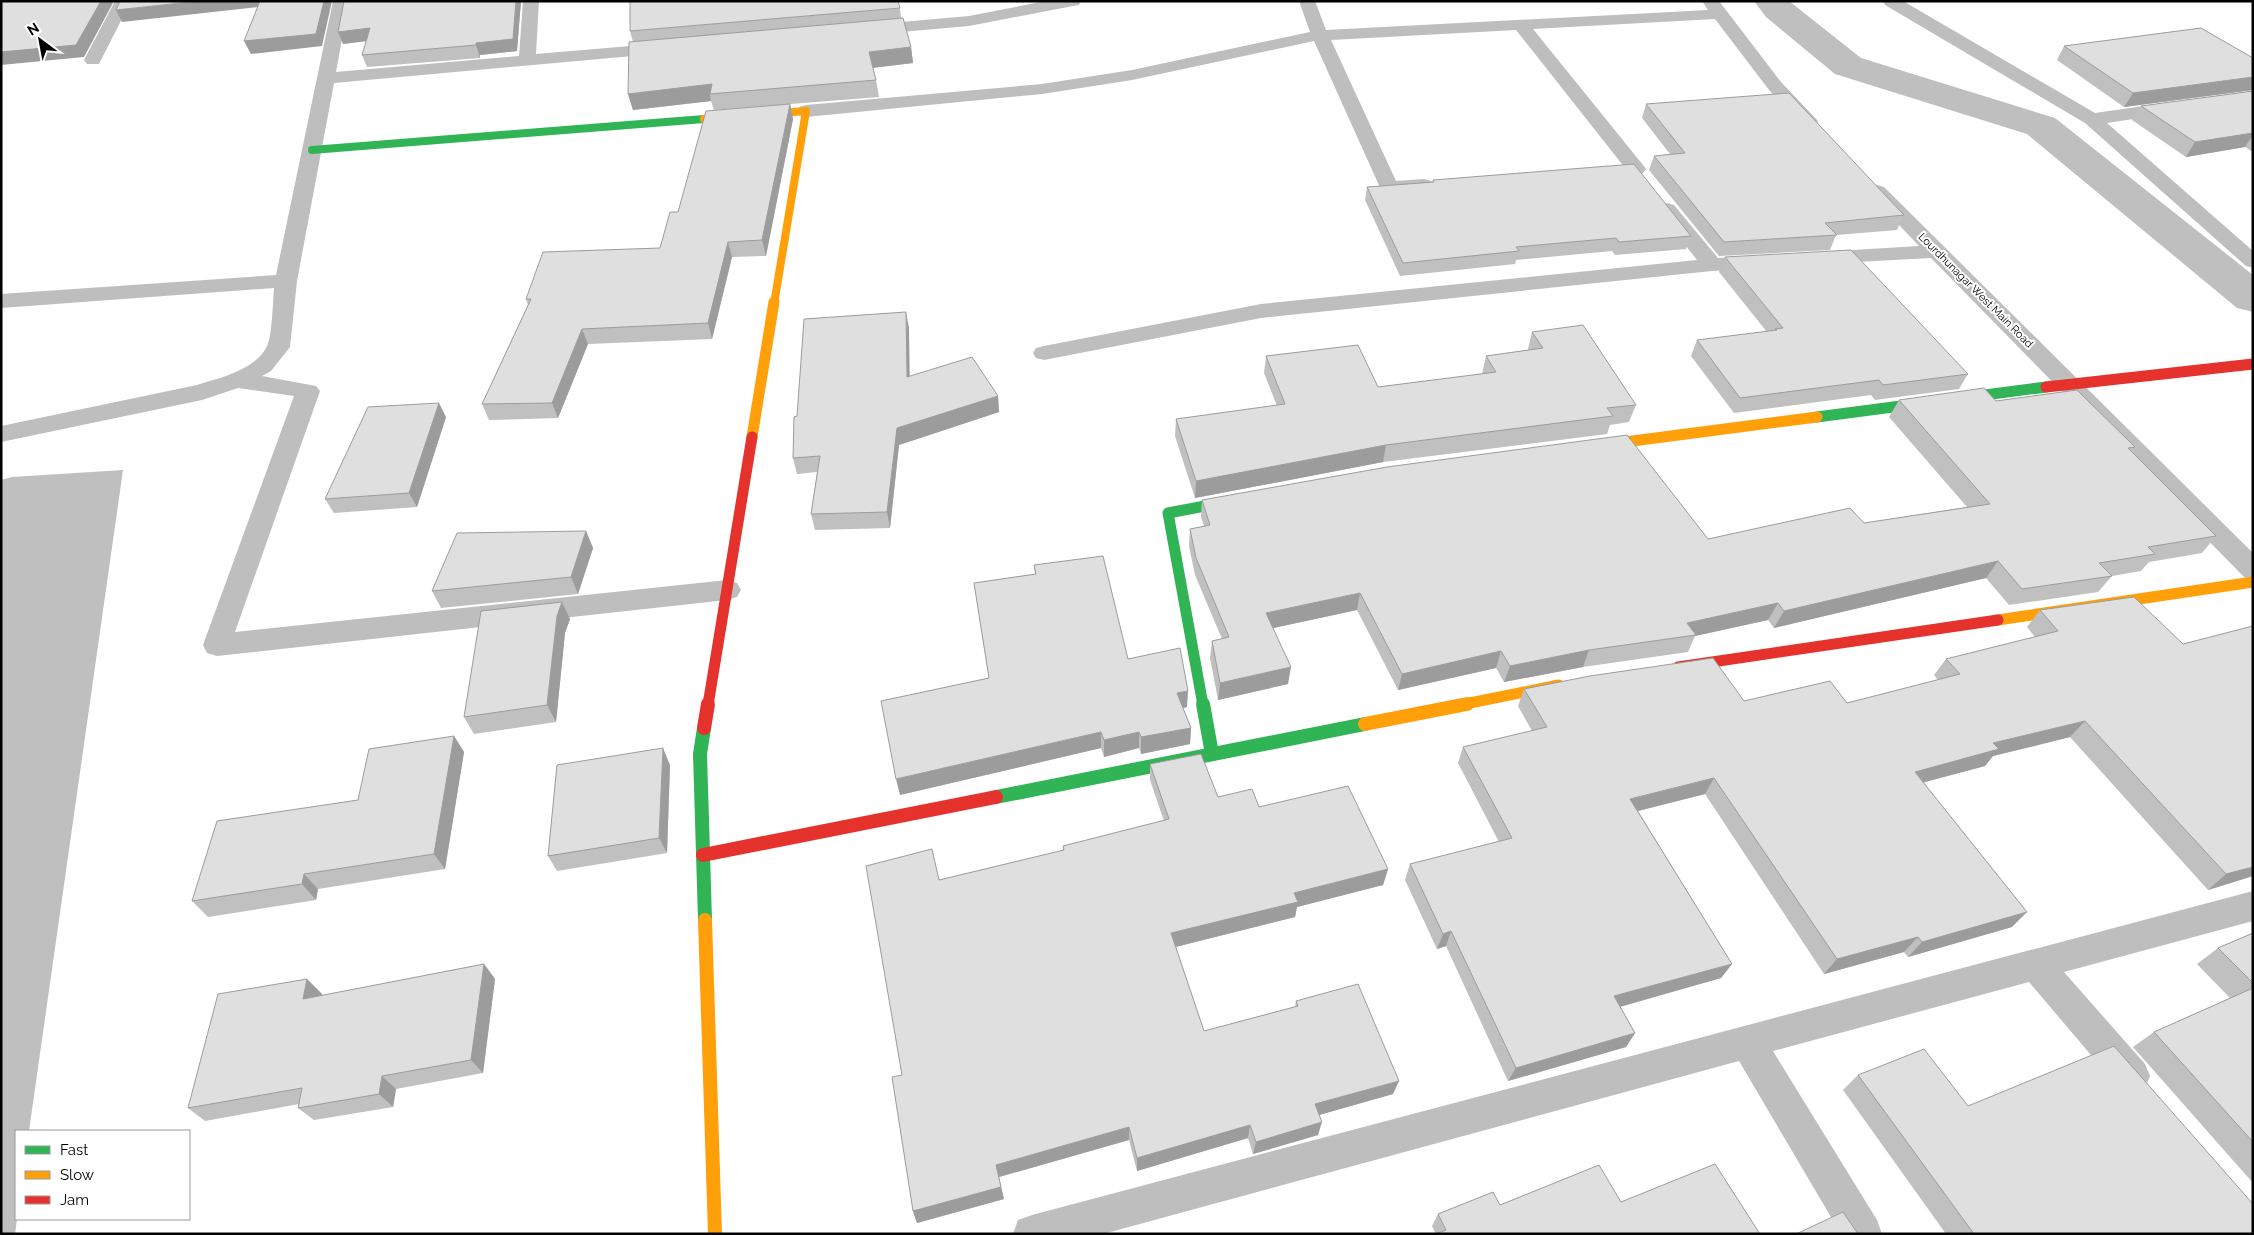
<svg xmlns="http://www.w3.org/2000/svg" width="2254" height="1235" viewBox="0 0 2254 1235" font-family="Raleway,sans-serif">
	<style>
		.water { fill: #bfbfbf }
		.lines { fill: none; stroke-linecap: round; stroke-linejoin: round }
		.canal { fill: #bfbfbf; fill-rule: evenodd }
		.street { fill: #bebebe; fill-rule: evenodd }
		.fast-far2 { stroke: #30b455; stroke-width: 8 }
		.fast-far1 { stroke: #30b455; stroke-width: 11 }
		.fast { stroke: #30b455; stroke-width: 14 }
		.slow-far2 { stroke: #ff9f0a; stroke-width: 8 }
		.slow-far1 { stroke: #ff9f0a; stroke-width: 11 }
		.slow { stroke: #ff9f0a; stroke-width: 14 }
		.jam-far1 { stroke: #e5322d; stroke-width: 11 }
		.jam { stroke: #e5322d; stroke-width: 14 }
		.wall { fill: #c0c0c0 }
		.shaded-wall { fill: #9c9c9c }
		.building { fill: #dfdfdf; stroke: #9c9c9c }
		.labels { text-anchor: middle; stroke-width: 4; stroke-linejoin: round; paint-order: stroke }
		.far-street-label { font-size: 11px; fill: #000; stroke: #fff }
	</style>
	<rect width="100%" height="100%" fill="#fff"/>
	<path class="water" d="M 123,470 L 29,1131 L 16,1131 L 17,1219 L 15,1234 L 1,1234 L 1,480 L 12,477 Z"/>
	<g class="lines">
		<path class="canal" d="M 1754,1 L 1789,1 L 1861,58 L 2055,118 L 2253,275 L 2253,312 L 2237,308 L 2027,134 L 1835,74 L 1766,17 Z"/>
		<g class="street">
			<path d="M 115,1 L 131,1 L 99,64 L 87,64 L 84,60 Z"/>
			<path d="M 333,1 L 349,1 L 336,72 L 519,56 L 523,1 L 539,1 L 536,54 L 666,43 L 672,44 L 675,48 L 672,52 L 666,53 L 334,83 L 297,281 L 290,347 L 271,371 L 262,376 L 316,386 L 320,391 L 235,632 L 727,580 L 737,583 L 741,590 L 737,597 L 727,600 L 217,656 L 207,653 L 203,645 L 294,396 L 238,388 L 202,400 L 1,442 L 1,426 L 197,385 C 220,378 256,370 267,346 C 272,337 273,301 274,288 L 1,308 L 1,294 L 276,275 Z"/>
			<path d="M 1046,1 L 1081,1 L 1079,5 L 1073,6 L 969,26 L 868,35 L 862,34 L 859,30 L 862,26 L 868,25 L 969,16 Z"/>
			<path d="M 1299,1 L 1315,1 L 1326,30 L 1708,10 L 1702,1 L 1719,1 L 1781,82 L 1818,121 L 1816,125 L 1809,127 L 1802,125 L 1769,90 L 1715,19 L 1533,29 L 1643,165 L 1646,169 L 1643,173 L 1636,175 L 1629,173 L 1516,30 L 1331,40 L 1396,181 L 1424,179 L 1431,181 L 1434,185 L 1431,189 C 1416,193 1397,196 1382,192 L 1314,41 L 1132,80 L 1042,94 L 806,117 L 799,115 L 797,111 L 799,107 L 806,105 L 1042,84 L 1132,70 L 1310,32 Z"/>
			<path d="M 1883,1 L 1903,1 L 2095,113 L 2172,102 L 2179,104 L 2181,108 L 2179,112 L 2107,123 L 2253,251 L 2253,268 L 2246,266 L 2085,123 L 1885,5 Z"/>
			<path d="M 1877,185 L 1884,187 L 2253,553 L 2253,580 L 2244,577 L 1931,258 L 1819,264 L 1812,262 L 1808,258 L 1812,254 L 1819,252 L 1919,246 L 1867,191 L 1870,187 Z"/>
			<path d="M 1667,203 L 1674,205 L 1718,258 L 1761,256 L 1768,258 L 1772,262 L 1768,266 L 1761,268 L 1712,271 L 1261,318 L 1044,360 L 1036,358 L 1033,353 L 1036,348 L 1044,346 L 1261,304 L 1697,260 L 1657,209 L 1660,205 Z"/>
			<path d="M 2253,891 L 2253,921 L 2064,972 L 2145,1064 L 2150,1076 L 2145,1088 L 2132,1093 L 2119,1088 L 2029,982 L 1773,1051 L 1877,1220 L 1882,1234 L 1841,1234 L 1739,1061 L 1103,1234 L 1013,1234 L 1018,1220 L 1032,1215 Z"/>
		</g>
		<path class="fast-far2" d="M 312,150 L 704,119"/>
		<g class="fast-far1">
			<path d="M 1817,417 L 2046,387"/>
			<path d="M 1203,705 L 1168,513 L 1237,500"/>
		</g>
		<g class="fast">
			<path d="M 1203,704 L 1212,754"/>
			<path d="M 704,728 L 700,754 L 705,920"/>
			<path d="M 996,797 L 1365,724"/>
		</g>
		<path class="slow-far2" d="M 704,119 L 806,111 L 774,304"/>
		<g class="slow-far1">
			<path d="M 752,437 L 774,302"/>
			<path d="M 1594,446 L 1817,417"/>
			<path d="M 1998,620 L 2253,582"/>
			<path d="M 1460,705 L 1559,685"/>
		</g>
		<g class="slow">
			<path d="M 1365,724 L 1467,704"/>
			<path d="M 705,920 L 715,1234"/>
		</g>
		<g class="jam-far1">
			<path d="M 2046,387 L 2253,364"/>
			<path d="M 1678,667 L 1998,620"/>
			<path d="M 708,705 L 752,437"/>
		</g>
		<g class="jam">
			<path d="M 704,728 L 708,704"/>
			<path d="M 703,855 L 996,797"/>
		</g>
	</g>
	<g class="wall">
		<path d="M 344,1 L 521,1 L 517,51 L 480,55 L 480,58 L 367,67 L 362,55 L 366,41 L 343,44 Z"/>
		<path d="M 900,8 L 901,18 L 911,47 L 913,63 L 873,68 L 876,80 L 879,97 L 714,110 L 711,101 L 633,110 L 628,94 L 633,42 L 630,31 Z"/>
		<path d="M 2064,46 L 2253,58 L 2253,90 L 2124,107 L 2057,60 Z"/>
		<path d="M 2253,91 L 2253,152 L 2245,147 L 2186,157 L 2132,120 L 2141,106 Z"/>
		<path d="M 790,104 L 793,119 L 766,256 L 732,257 L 712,339 L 588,344 L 558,418 L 489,420 L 482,404 L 528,305 L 526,299 L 660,248 L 678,212 Z"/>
		<path d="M 1646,104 L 1904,215 L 1897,230 L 1836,235 L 1830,250 L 1719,256 L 1649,170 L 1654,156 L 1670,154 L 1642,118 Z"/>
		<path d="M 1433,180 L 1691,236 L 1686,249 L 1615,255 L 1612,251 L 1516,260 L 1515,264 L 1400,276 L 1365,200 L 1367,187 L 1432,182 Z"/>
		<path d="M 1725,257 L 1968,374 L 1959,389 L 1875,400 L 1871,395 L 1734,413 L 1691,356 L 1697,340 L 1767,332 L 1719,272 Z"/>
		<path d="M 909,328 L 909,376 L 998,396 L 999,412 L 899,445 L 890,528 L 815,530 L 811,514 L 817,472 L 797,474 L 793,458 L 797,416 Z"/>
		<path d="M 1532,332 L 1636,405 L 1629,422 L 1610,425 L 1607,434 L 1383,462 L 1195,498 L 1175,436 L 1176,419 L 1277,406 L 1264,373 L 1266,356 L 1378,387 L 1482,374 L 1486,356 L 1528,350 L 1528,349 Z"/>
		<path d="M 1899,400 L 1996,401 L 2135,447 L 2132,452 L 2216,536 L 2202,553 L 2149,562 L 2141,571 L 2112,576 L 2098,592 L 2009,605 L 1986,578 L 1774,628 L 1768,620 L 1695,636 L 1688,652 L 1583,667 L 1504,682 L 1496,668 L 1398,690 L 1357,610 L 1273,628 L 1288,684 L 1218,700 L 1210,658 L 1212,641 L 1222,639 L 1195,575 L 1189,546 L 1190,529 L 1204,526 L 1201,517 L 1202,500 L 1708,539 L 1864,523 L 1967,507 L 1889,417 Z"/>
		<path d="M 446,417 L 417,507 L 334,513 L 325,499 Z"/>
		<path d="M 586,531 L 593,548 L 578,594 L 441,608 L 432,591 Z"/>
		<path d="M 1034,565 L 1128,659 L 1187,707 L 1183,708 L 1191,728 L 1190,744 L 1141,754 L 1139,748 L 1104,757 L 1101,748 L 900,795 L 989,678 L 974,583 L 1035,574 Z"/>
		<path d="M 2134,597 L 2253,876 L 2208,890 L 2070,737 L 1993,756 L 1985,766 L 1924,782 L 2012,927 L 1908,957 L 1904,952 L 1824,974 L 1705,794 L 1638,811 L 1732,964 L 1721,978 L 1620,1006 L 1635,1033 L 1626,1047 L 1508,1081 L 1446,946 L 1437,949 L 1405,880 L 1410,864 L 1499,842 L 1458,763 L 1463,747 L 1532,731 L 1518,706 L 1524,689 L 1744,701 L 1847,703 L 1938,680 L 1934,675 L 1946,659 L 2035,637 L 2027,627 L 2040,610 Z"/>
		<path d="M 570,619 L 565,633 L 556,722 L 474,734 L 464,717 Z"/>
		<path d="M 454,736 L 464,752 L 445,869 L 318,889 L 316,900 L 208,917 L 192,901 L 358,800 Z"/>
		<path d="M 1150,764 L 1218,797 L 1259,807 L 1388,869 L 1383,885 L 1297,907 L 1295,917 L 1176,947 L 1204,1031 L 1295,1007 L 1296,1001 L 1393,1094 L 1319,1115 L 1318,1135 L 1253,1154 L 1248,1138 L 1137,1171 L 1129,1140 L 999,1177 L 1004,1199 L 917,1223 L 913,1211 L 902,1075 L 939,880 L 1063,851 L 1063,846 L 1164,821 L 1150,780 Z"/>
		<path d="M 670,765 L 667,853 L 557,871 L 548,856 Z"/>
		<path d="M 2253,933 L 2253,1183 L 2133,1047 L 2154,1032 L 2230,998 L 2197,964 L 2218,948 Z"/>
		<path d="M 484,964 L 495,979 L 483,1073 L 396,1089 L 393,1107 L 314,1120 L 298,1108 L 299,1104 L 205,1121 L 188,1108 L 307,979 L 322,994 L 321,996 Z"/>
		<path d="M 1858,1075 L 1968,1106 L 2253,1234 L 1946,1234 L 1843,1090 Z"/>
		<path d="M 1621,1202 L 1436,1234 L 1432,1226 L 1438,1214 L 1500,1205 Z"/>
	</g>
	<g class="shaded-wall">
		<path d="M 101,1 L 114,1 L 84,57 L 1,65 L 1,52 Z"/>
		<path d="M 200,1 L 266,1 L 268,6 L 122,22 L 116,10 Z"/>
		<path d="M 324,1 L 332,1 L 322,46 L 251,54 L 244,41 Z"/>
		<path d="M 516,1 L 521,1 L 517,51 L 480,55 L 480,58 L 476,45 L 476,43 Z"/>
		<path d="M 370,28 L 375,40 L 343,44 L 338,32 Z"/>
		<path d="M 911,47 L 913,63 L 871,68 L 869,52 Z"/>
		<path d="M 2253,77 L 2253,90 L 2124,107 L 2133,93 Z"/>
		<path d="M 712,84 L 710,94 L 711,101 L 633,110 L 628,94 Z"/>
		<path d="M 790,104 L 793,119 L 766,256 L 762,240 Z"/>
		<path d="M 2253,133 L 2253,135 L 2245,147 L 2186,157 L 2195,142 Z"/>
		<path d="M 728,242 L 732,257 L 712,339 L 708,323 Z"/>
		<path d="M 906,312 L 909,328 L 910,393 L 907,377 Z"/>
		<path d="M 582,329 L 588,344 L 558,418 L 552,403 Z"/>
		<path d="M 998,396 L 999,412 L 899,445 L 890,528 L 887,512 L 897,428 Z"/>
		<path d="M 439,403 L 446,417 L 417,507 L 409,493 Z"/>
		<path d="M 1386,445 L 1383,462 L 1195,498 L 1196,481 Z"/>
		<path d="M 586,531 L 593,548 L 578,594 L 571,577 Z"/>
		<path d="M 1998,561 L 1986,578 L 1774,628 L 1784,611 Z"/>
		<path d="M 1360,593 L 1357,610 L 1264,630 L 1266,613 Z"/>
		<path d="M 562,602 L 570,619 L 565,633 L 556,722 L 547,705 L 557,616 Z"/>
		<path d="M 1778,603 L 1768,620 L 1695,636 L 1696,635 L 1687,623 Z"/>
		<path d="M 1589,650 L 1583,667 L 1504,682 L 1510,666 Z"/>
		<path d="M 1501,651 L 1496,668 L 1398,690 L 1402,674 Z"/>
		<path d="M 1291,667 L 1288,684 L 1218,700 L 1220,683 Z"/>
		<path d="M 1188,691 L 1187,707 L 1176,710 L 1177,693 Z"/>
		<path d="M 2085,721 L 2070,737 L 1993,756 L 1985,766 L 1903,788 L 1915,772 L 1993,743 Z"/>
		<path d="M 1191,728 L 1190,744 L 1141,754 L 1141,737 Z"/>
		<path d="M 1101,732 L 1101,748 L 900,795 L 896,779 Z"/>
		<path d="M 1139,732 L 1139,748 L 1104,757 L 1104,740 Z"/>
		<path d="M 454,736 L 464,752 L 445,869 L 434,854 Z"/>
		<path d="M 663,748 L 670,765 L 667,853 L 659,838 Z"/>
		<path d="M 1714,778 L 1705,794 L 1622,815 L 1630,799 Z"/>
		<path d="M 2253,867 L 2253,876 L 2208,890 L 2226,874 Z"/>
		<path d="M 1388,869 L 1383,885 L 1297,907 L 1295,917 L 1171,948 L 1171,933 L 1294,893 Z"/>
		<path d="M 304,874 L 318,889 L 316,900 L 302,884 Z"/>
		<path d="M 2027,912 L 2012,927 L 1908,957 L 1922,942 Z"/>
		<path d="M 1451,931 L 1446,946 L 1437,949 L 1443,934 Z"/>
		<path d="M 1918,937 L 1904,952 L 1824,974 L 1837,959 Z"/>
		<path d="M 484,964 L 495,979 L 483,1073 L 471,1060 Z"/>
		<path d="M 1732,964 L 1721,978 L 1606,1011 L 1614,996 Z"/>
		<path d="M 307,979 L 322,994 L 318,1013 L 303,999 Z"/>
		<path d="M 1635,1033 L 1626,1047 L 1508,1081 L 1516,1068 Z"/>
		<path d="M 382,1076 L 396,1089 L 393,1107 L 379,1094 Z"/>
		<path d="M 1399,1081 L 1393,1094 L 1312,1117 L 1315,1104 Z"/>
		<path d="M 1322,1122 L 1318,1135 L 1253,1154 L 1256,1142 Z"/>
		<path d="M 1250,1125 L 1248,1138 L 1137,1171 L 1137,1158 Z"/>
		<path d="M 1129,1127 L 1129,1140 L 999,1177 L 996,1165 Z"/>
		<path d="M 1001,1187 L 1004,1199 L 917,1223 L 913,1211 Z"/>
	</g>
	<g class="building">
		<path d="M 1,1 L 101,1 L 76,45 L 1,52 Z"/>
		<path d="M 120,1 L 200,1 L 116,10 Z"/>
		<path d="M 260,1 L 324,1 L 316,34 L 244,41 Z"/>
		<path d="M 344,1 L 516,1 L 513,39 L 476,43 L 476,45 L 362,55 L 370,28 L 338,32 Z"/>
		<path d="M 630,1 L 898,1 L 900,8 L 630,31 Z"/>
		<path d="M 903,18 L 911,47 L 869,52 L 876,80 L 710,94 L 712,84 L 628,94 L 629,42 Z"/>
		<path d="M 2201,28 L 2253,58 L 2253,77 L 2133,93 L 2064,46 Z"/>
		<path d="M 2253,91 L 2253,133 L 2195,142 L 2141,106 Z"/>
		<path d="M 1789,93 L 1904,215 L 1825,223 L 1837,235 L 1724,242 L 1654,156 L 1685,153 L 1646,104 Z"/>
		<path d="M 790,104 L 762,240 L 728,242 L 708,323 L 582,329 L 552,403 L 482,404 L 531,299 L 526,299 L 543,252 L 660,248 L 670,212 L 678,212 L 706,111 Z"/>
		<path d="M 1634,164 L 1691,236 L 1619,242 L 1616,238 L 1516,247 L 1519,251 L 1403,263 L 1367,187 L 1434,182 L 1433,180 Z"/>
		<path d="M 1851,250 L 1968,374 L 1883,385 L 1879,380 L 1740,398 L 1697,340 L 1777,330 L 1775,329 L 1783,328 L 1725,257 Z"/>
		<path d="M 906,312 L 907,377 L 972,357 L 998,396 L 897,428 L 887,512 L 811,514 L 820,456 L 793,458 L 794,417 L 797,416 L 804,319 Z"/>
		<path d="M 1583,325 L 1636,405 L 1607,408 L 1613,416 L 1386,445 L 1196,481 L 1176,419 L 1285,404 L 1266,356 L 1358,345 L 1378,387 L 1496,372 L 1486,356 L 1543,348 L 1532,332 Z"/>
		<path d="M 1984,388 L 1996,401 L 2077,390 L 2135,447 L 2128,448 L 2216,536 L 2148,547 L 2155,554 L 2099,563 L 2112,576 L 2022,589 L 1998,561 L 1784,611 L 1778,603 L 1687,623 L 1696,635 L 1589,650 L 1510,666 L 1501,651 L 1402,674 L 1360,593 L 1266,613 L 1291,667 L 1220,683 L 1212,641 L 1229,637 L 1196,558 L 1190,529 L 1210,525 L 1202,500 L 1387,467 L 1627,435 L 1708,539 L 1850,508 L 1864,523 L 1990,504 L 1899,400 Z"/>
		<path d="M 439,403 L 409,493 L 325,499 L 368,407 Z"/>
		<path d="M 586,531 L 571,577 L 432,591 L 457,533 Z"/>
		<path d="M 1103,556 L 1128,659 L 1180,648 L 1188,691 L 1177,693 L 1191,728 L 1141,737 L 1139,732 L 1104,740 L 1101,732 L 896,779 L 881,701 L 989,678 L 974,583 L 1036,574 L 1034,565 Z"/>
		<path d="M 2134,597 L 2183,644 L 2253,626 L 2253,867 L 2226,874 L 2085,721 L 1993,743 L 1999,749 L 1915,772 L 2027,912 L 1922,942 L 1918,937 L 1837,959 L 1714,778 L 1630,799 L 1732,964 L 1614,996 L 1635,1033 L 1516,1068 L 1451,931 L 1443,934 L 1410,864 L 1512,838 L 1463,747 L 1547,727 L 1524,689 L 1590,676 L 1713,658 L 1744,701 L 1830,681 L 1847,703 L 1960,674 L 1946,659 L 2058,631 L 2040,610 Z"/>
		<path d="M 562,602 L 557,616 L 547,705 L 464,717 L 481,611 Z"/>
		<path d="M 454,736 L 434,854 L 304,874 L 302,884 L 192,901 L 217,821 L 358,800 L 369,749 Z"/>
		<path d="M 663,748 L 659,838 L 548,856 L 557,765 Z"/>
		<path d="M 1201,754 L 1218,797 L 1252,789 L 1259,807 L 1348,786 L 1388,869 L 1294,893 L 1298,902 L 1171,933 L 1204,1031 L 1298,1006 L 1296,1001 L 1358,984 L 1399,1081 L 1315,1104 L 1322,1122 L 1256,1142 L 1250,1125 L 1137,1158 L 1129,1127 L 996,1165 L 1001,1187 L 913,1211 L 892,1077 L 902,1075 L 866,866 L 932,849 L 939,880 L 1064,850 L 1063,846 L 1169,819 L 1150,764 Z"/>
		<path d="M 2253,933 L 2253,983 L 2218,948 Z"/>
		<path d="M 484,964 L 471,1060 L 382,1076 L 379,1094 L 298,1108 L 302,1088 L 188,1108 L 218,994 L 307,979 L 303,999 Z"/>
		<path d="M 2253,988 L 2253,1142 L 2154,1032 Z"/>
		<path d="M 2114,1046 L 2253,1204 L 2253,1234 L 1974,1234 L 1858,1075 L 1924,1049 L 1968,1106 Z"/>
		<path d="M 1715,1164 L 1760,1234 L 1436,1234 L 1446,1230 L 1438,1214 L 1493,1192 L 1500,1205 L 1599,1165 L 1621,1202 Z"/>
		<path d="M 1843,1212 L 1858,1234 L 1796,1234 Z"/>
	</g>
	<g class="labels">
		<g class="far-street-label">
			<text transform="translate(1976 290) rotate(45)" y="4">Lourdhunagar West Main Road</text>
		</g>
	</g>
	<rect width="2254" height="1235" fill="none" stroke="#000000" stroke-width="5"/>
	<rect x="15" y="1130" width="175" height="90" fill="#ffffff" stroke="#999999"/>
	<rect x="25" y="1146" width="25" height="8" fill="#30b455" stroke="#999999"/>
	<text x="60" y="1155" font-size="15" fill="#000000">Fast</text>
	<rect x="25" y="1171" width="25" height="8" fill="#ff9f0a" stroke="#999999"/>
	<text x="60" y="1180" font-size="15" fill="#000000">Slow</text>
	<rect x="25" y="1196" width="25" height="8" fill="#e5322d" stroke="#999999"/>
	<text x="60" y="1205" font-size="15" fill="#000000">Jam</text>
	<g transform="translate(40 40) rotate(328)" stroke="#ffffff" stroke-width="4" paint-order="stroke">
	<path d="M0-4L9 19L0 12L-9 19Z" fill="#000000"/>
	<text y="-8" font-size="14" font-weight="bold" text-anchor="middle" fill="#000000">N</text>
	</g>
</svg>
